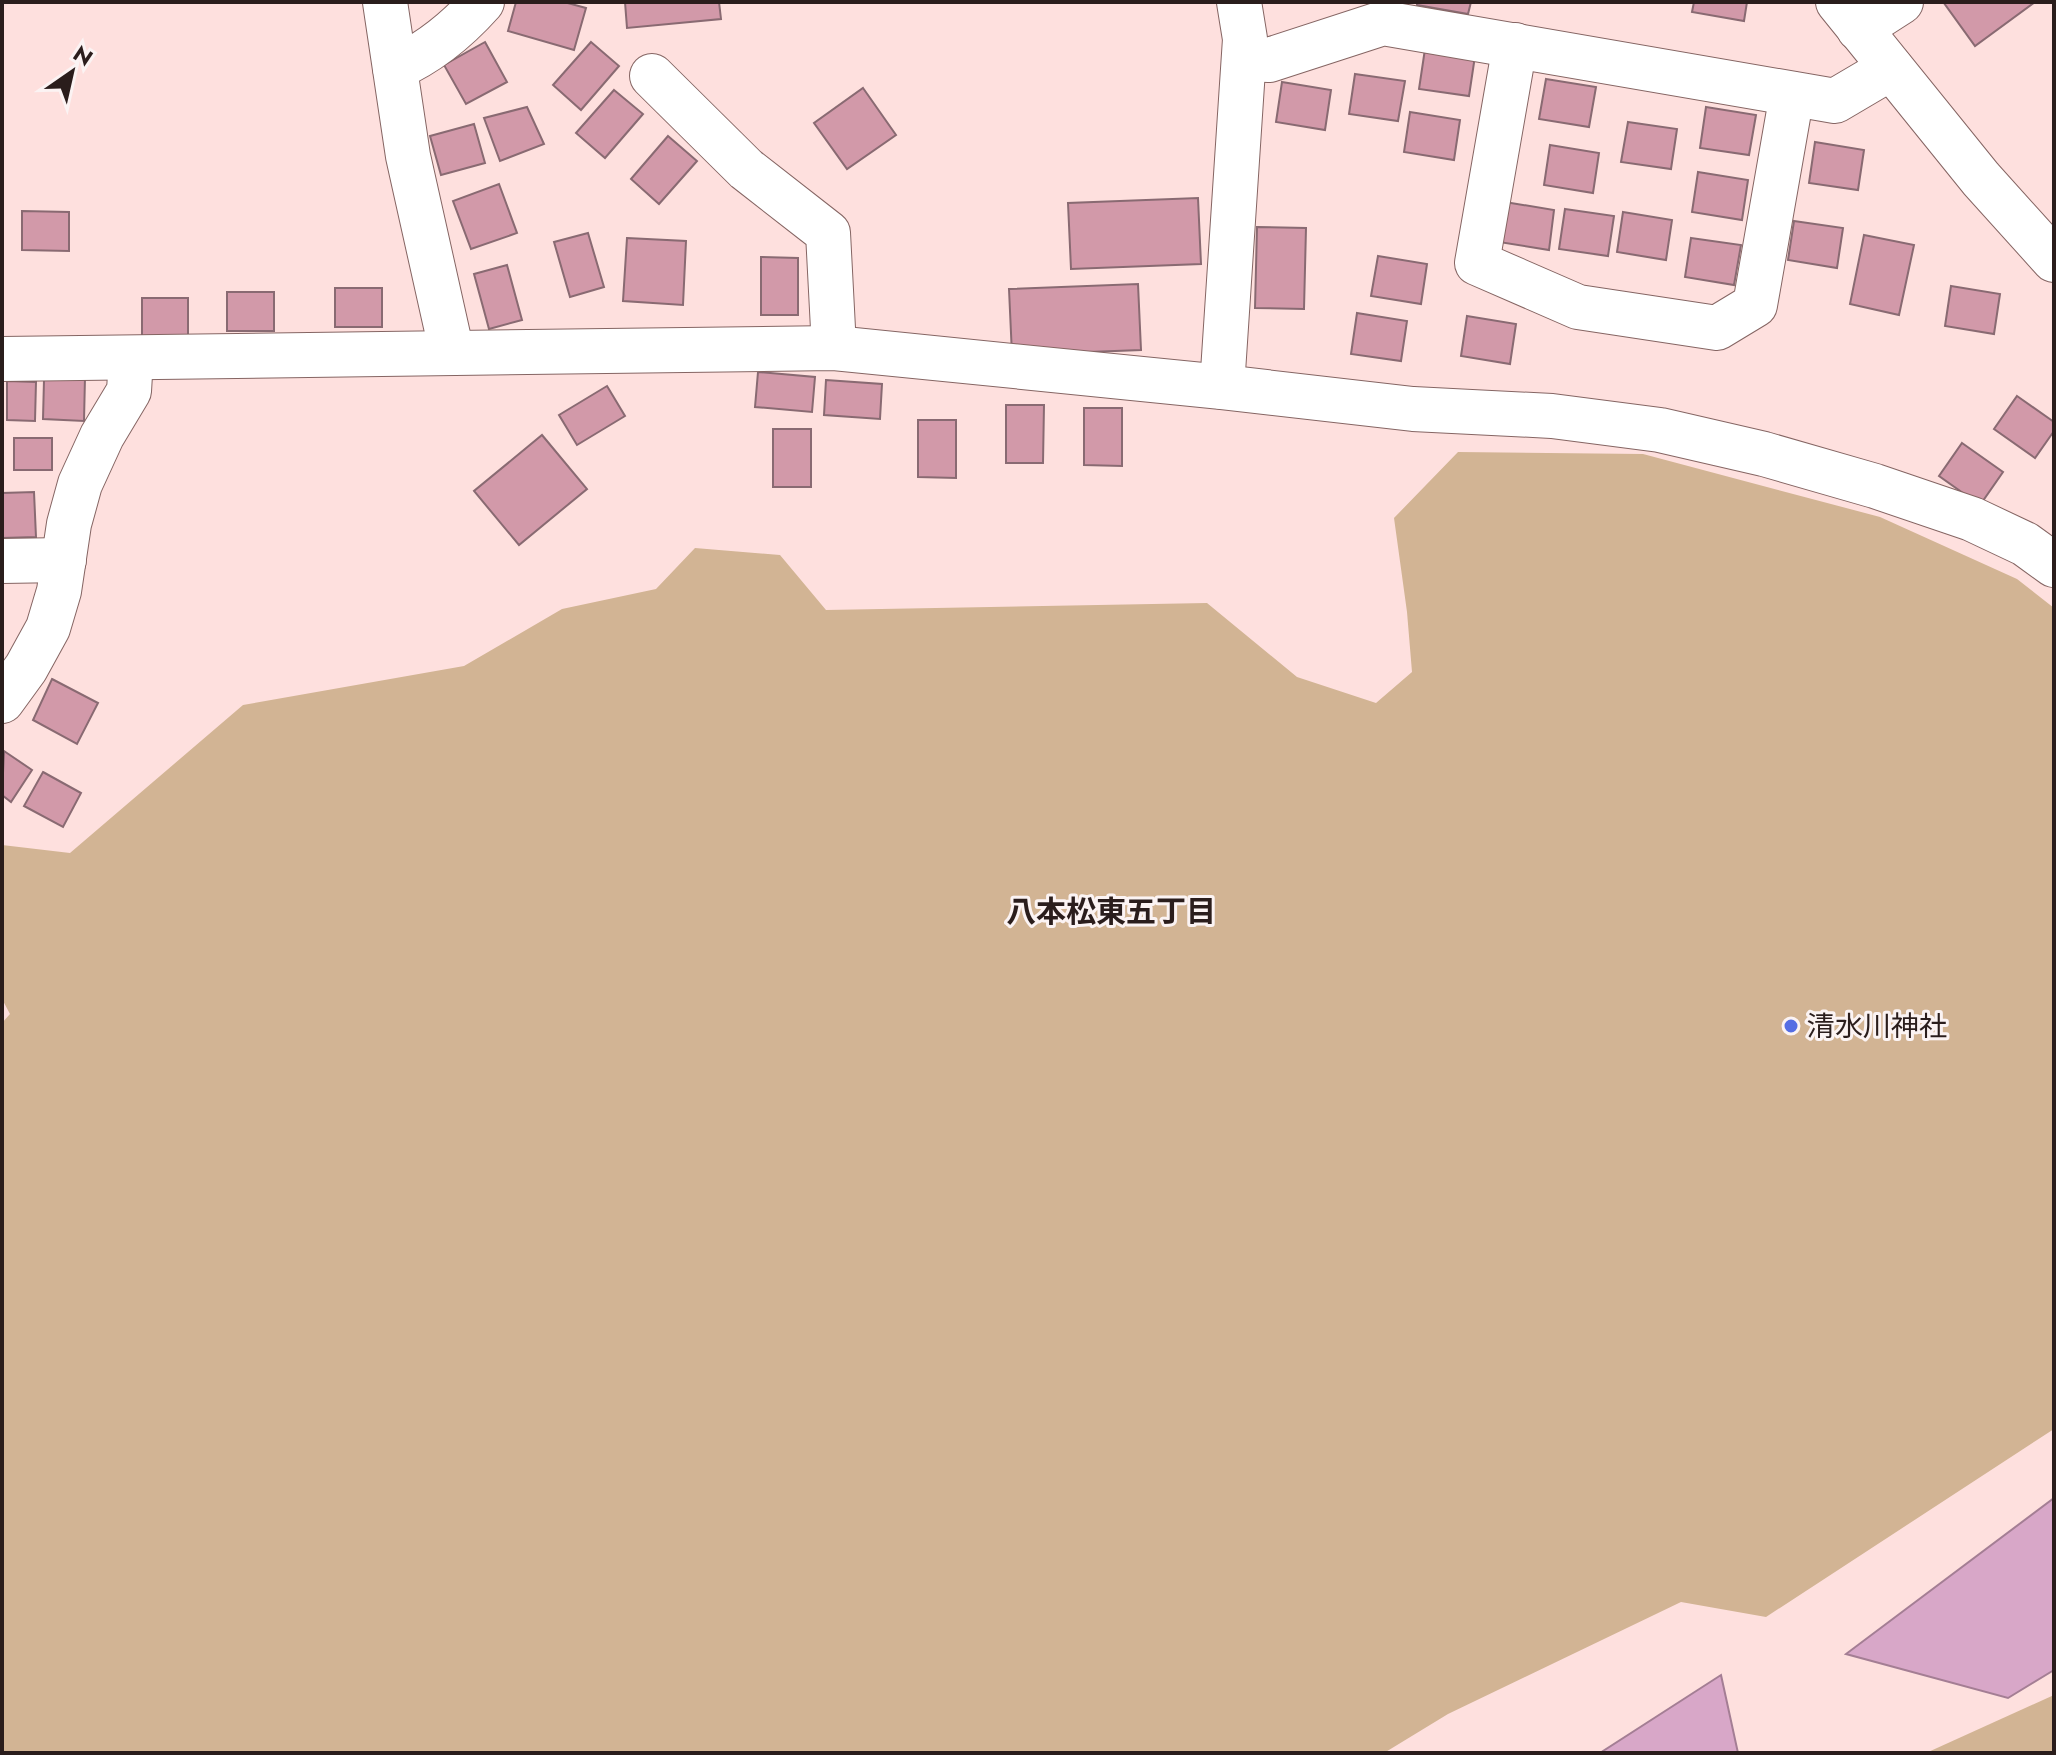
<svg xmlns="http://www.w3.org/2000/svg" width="2056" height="1755" viewBox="0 0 2056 1755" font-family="Jost,'Noto Sans JP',sans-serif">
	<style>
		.green { fill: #d2b494 }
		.water { fill: #d8a7c8; stroke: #a47e94; stroke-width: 2 }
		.building { fill: #d299a9; stroke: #896a72; stroke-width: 2 }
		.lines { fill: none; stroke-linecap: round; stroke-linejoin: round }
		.minor-casing { stroke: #856563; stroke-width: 46 }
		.minor { stroke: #fff; stroke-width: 44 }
		.poi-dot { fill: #556de3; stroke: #fbf3f3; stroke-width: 3 }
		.labels { text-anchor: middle; stroke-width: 6; stroke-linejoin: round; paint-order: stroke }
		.poi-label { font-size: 28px; fill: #2a1d1c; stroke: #fbf3f3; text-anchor: start }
		.neighbourhood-label { font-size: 30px; font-weight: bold; fill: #2a1d1c; stroke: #fbf3f3 }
	</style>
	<rect width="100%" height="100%" fill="#fee0de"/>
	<g class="green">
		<path d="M 1458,452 L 1643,454 L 1880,517 L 2017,579 L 2054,608 L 2054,1429 L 1766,1617 L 1681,1602 L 1448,1714 L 1384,1753 L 2,1753 L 2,1023 L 10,1014 L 2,999 L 2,845 L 70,853 L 243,705 L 464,666 L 562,609 L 656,589 L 695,548 L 780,555 L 826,610 L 1207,603 L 1297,677 L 1376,703 L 1412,672 L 1407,612 L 1394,518 Z"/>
		<path d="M 2054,1695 L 2054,1753 L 1926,1753 Z"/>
	</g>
	<g class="water">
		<path d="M 2054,1498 L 2054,1670 L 2008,1698 L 1846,1654 Z"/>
		<path d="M 1721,1675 L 1738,1753 L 1600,1753 Z"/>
	</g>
	<g class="building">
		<path d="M 516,2 L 564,2 L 586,8 L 574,50 L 508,31 Z"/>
		<path d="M 625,2 L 719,2 L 721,19 L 627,28 Z"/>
		<path d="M 1417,2 L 1471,2 L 1468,14 L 1417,5 Z"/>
		<path d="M 1694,2 L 1747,2 L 1744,21 L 1692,12 Z"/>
		<path d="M 1945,2 L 2035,2 L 1975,46 L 1944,3 Z"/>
		<path d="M 485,42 L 507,82 L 466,104 L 444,65 Z"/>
		<path d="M 591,42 L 619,66 L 581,110 L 553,85 Z"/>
		<path d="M 1425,49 L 1475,56 L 1469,96 L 1419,89 Z"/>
		<path d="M 1355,74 L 1405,81 L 1398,121 L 1349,114 Z"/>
		<path d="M 1546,79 L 1596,87 L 1589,127 L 1539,119 Z"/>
		<path d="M 1282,82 L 1331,90 L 1325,130 L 1276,122 Z"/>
		<path d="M 863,88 L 896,135 L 847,169 L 814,123 Z"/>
		<path d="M 614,90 L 643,114 L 605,158 L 576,133 Z"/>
		<path d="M 527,107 L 544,144 L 500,161 L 484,118 Z"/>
		<path d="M 1706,107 L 1756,115 L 1749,155 L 1700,148 Z"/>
		<path d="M 1410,112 L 1460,120 L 1454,160 L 1404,152 Z"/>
		<path d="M 1628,122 L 1677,129 L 1671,169 L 1621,162 Z"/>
		<path d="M 474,124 L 485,163 L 441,175 L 430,136 Z"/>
		<path d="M 668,136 L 697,161 L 659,204 L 631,179 Z"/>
		<path d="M 1815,142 L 1864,150 L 1858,190 L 1809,183 Z"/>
		<path d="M 1550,145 L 1599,153 L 1593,193 L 1544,185 Z"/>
		<path d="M 1698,172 L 1748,180 L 1742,220 L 1692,212 Z"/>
		<path d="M 499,184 L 517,233 L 471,249 L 453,201 Z"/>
		<path d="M 1198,198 L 1201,264 L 1071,269 L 1068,203 Z"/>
		<path d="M 1505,202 L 1554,210 L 1549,250 L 1499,242 Z"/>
		<path d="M 1565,209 L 1614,216 L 1608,256 L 1559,249 Z"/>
		<path d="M 22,211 L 69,212 L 69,251 L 22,250 Z"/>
		<path d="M 1623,212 L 1672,220 L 1666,260 L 1617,252 Z"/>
		<path d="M 1794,221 L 1843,228 L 1837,268 L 1788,260 Z"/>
		<path d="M 1257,227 L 1306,228 L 1304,309 L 1255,308 Z"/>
		<path d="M 588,233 L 604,287 L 570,297 L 554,242 Z"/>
		<path d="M 1864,235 L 1914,245 L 1899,315 L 1850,304 Z"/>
		<path d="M 627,238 L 686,241 L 683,305 L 623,301 Z"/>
		<path d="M 1691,238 L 1741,245 L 1734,285 L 1685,277 Z"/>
		<path d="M 1378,256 L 1427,264 L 1421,304 L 1371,296 Z"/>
		<path d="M 761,257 L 798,258 L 798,315 L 761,315 Z"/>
		<path d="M 507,265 L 522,320 L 489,329 L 474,274 Z"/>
		<path d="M 1138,284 L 1141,350 L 1012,355 L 1009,289 Z"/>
		<path d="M 1951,286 L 2000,294 L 1994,334 L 1945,326 Z"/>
		<rect x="335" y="288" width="47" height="39"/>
		<rect x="227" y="292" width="47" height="39"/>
		<rect x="142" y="298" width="46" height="39"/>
		<path d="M 1357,313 L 1407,321 L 1401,361 L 1351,354 Z"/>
		<path d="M 1467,316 L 1516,324 L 1510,364 L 1461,356 Z"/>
		<path d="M 758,372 L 815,377 L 812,412 L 755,407 Z"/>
		<path d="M 85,377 L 84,421 L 43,419 L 44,380 Z"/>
		<path d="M 826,380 L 882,384 L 880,419 L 824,415 Z"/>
		<path d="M 7,381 L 36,382 L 35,421 L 7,420 Z"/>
		<path d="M 607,386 L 625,416 L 577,445 L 559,415 Z"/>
		<path d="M 2017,396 L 2054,422 L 2054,431 L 2035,458 L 1994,429 Z"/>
		<path d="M 1006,405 L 1044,405 L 1043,463 L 1006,463 Z"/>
		<path d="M 1084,408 L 1122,408 L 1122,466 L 1084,465 Z"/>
		<path d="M 918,420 L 956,420 L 956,478 L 918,477 Z"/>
		<rect x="773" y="429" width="38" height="58"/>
		<path d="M 542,435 L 587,489 L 519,545 L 474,491 Z"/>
		<rect x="14" y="438" width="38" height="32"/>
		<path d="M 1962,443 L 2003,472 L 1980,505 L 1939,476 Z"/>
		<path d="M 34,492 L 36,537 L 2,538 L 2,493 Z"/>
		<path d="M 52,679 L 98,703 L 77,744 L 33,720 Z"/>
		<path d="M 4,751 L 32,770 L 11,802 L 2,795 Z"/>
		<path d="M 43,772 L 81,793 L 63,827 L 24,806 Z"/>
	</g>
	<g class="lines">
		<g class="minor-casing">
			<g id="minor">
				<path d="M 385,2 L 408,156 L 452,353"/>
				<path d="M 1838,2 L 1981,179 L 2054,260"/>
				<path d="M 1859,29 L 1901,2"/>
				<path d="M 1515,45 L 1477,263 L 1578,307 L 1717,328 L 1755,305 L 1792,94"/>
				<path d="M 1244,59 L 1269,60 L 1383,23 L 1835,101 L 1891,68"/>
				<path d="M 395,68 C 429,53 457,30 482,2"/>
				<path d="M 652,76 L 746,169 L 828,233 L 834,348"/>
				<path d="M 2,359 L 834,348 L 1222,387 L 1413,409 L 1552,416 L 1660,430 L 1764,454 L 1875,486 L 1972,519 L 2025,544 L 2054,565"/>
				<path d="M 1222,387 L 1245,39 L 1239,2"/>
				<path d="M 2,561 L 64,560"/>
				<path d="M 2,701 L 26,668 L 48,628 L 59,591 L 69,524 L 80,484 L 102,436 L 129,391 L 131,358"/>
			</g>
		</g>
		<use href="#minor" class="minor"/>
	</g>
	<circle class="poi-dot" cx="1791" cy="1026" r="8"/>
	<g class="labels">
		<g class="poi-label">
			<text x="1807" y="1036">清水川神社</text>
		</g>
		<g class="neighbourhood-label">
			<text x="1111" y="922">八本松東五丁目</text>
		</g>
	</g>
	<rect width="2056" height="1755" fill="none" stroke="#2a1d1c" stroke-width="8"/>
	<g transform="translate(72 72) rotate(34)" stroke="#fbf3f3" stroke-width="6" paint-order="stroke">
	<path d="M0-6L14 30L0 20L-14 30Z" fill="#2a1d1c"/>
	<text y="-12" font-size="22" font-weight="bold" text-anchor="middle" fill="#2a1d1c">N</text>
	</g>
</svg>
